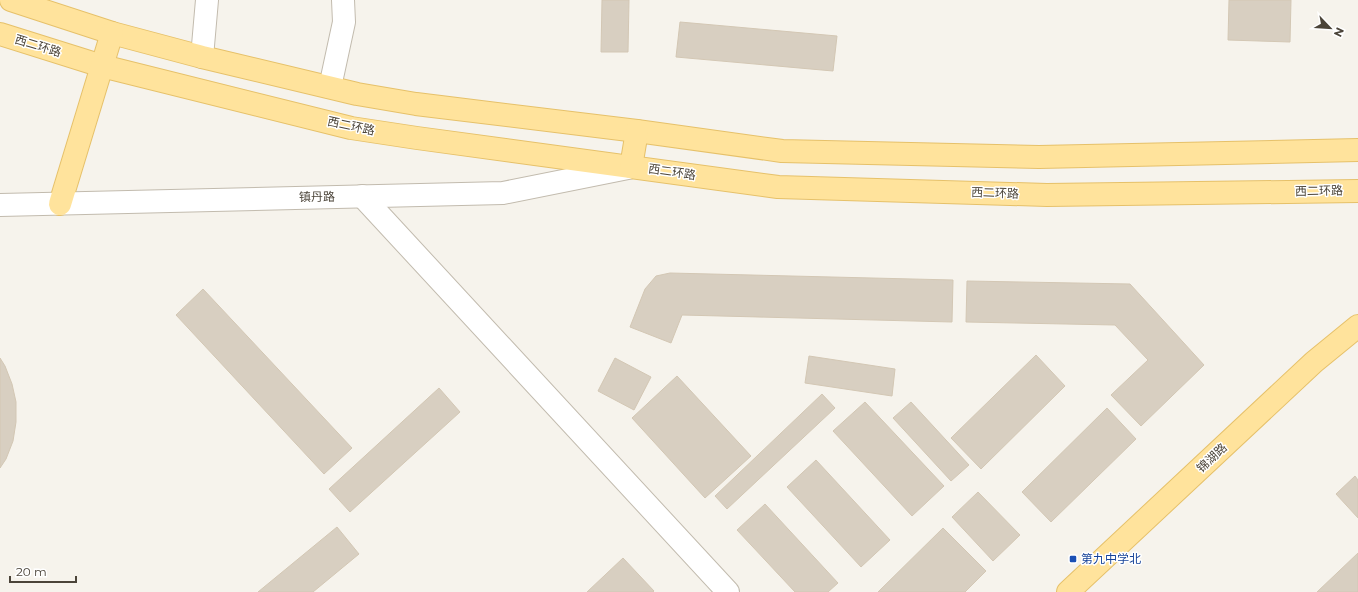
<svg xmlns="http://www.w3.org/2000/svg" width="1358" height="592" viewBox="0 0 1358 592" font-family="Montserrat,'Noto Sans SC',sans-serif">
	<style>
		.building { fill: #d8cfc1; stroke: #d3c7b4 }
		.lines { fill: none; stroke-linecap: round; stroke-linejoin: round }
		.minor-casing { stroke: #c2bbae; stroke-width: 24 }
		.major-casing { stroke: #e6c16a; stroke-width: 24 }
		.minor { stroke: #fff; stroke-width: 22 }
		.major { stroke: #ffe39c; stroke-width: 22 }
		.transit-dot { fill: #1a4fb4; stroke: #fff; stroke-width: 1.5 }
		.labels { text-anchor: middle; stroke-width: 3; stroke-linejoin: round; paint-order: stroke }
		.street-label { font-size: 12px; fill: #4b4439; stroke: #fff }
		.transit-label { font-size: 12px; fill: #164399; stroke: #fff; text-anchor: start }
	</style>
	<rect width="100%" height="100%" fill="#f6f3ec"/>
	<g class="building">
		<path d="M 602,0 L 629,0 L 628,52 L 601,52 Z"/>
		<path d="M 1229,0 L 1291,0 L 1290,42 L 1228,40 Z"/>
		<path d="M 680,22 L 837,36 L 833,71 L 676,57 Z"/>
		<path d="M 670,273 L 953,280 L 952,322 L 682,315 L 671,343 L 630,327 L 645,289 L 656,276 Z"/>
		<path d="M 967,281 L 1130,284 L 1204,365 L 1141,426 L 1111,395 L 1148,360 L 1115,325 L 966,322 Z"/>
		<path d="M 203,289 L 352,448 L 324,474 L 176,315 Z"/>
		<path d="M 1036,355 L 1065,386 L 981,469 L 951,438 Z"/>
		<path d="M 809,356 L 895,369 L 892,396 L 805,383 Z"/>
		<path d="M 0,358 L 5,366 L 12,384 L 16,402 L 16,422 L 13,441 L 6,459 L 0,468 Z"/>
		<path d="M 615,358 L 651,377 L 634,410 L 598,391 Z"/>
		<path d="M 677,376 L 751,456 L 705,498 L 632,418 Z"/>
		<path d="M 439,388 L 460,412 L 350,512 L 329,489 Z"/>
		<path d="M 822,394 L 835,408 L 727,509 L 715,496 Z"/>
		<path d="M 865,402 L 944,486 L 912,516 L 833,431 Z"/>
		<path d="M 911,402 L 969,465 L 951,481 L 893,418 Z"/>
		<path d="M 1107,408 L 1136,439 L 1051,522 L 1022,492 Z"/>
		<path d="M 816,460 L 890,540 L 861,567 L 787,487 Z"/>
		<path d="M 1355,476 L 1358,480 L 1358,518 L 1336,494 Z"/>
		<path d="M 978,492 L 1020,535 L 993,561 L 952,517 Z"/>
		<path d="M 765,504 L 838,583 L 828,592 L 795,592 L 737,530 Z"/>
		<path d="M 337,527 L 359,554 L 313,592 L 258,592 Z"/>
		<path d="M 943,528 L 986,571 L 965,592 L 878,592 Z"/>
		<path d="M 1358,553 L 1358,592 L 1317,592 Z"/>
		<path d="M 623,558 L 654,591 L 653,592 L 587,592 Z"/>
	</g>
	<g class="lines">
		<g class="minor-casing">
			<g id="minor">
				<path d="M 202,57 L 207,0"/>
				<path d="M 330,87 L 344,22 L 343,0"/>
				<path d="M 362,196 L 728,592"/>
				<path d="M 0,205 L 503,193 L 628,168"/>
			</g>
		</g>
		<g class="major-casing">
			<g id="major">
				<path d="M 11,0 L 112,33 L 202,57 L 357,94 L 416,104 L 637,131 L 782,151 L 1039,157 L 1358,150"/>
				<path d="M 0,34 L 102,66 L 351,128 L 417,138 L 778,187 L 1047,195 L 1358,191"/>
				<path d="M 631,167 L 637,131"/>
				<path d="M 60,204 L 112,33"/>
				<path d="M 1068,592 L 1314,362 L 1358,326"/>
			</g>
		</g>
		<use href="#minor" class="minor"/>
		<use href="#major" class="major"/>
	</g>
	<rect class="transit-dot" x="1069" y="555" width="8" height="8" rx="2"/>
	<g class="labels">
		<g class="street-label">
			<text transform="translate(38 46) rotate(17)" y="4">西二环路</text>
			<text transform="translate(351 126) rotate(12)" y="4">西二环路</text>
			<text transform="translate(672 172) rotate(8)" y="4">西二环路</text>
			<text transform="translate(1319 191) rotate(-1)" y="4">西二环路</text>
			<text transform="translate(995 193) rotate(2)" y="4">西二环路</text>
			<text transform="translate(317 197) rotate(-1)" y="4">镇丹路</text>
			<text transform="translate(1212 458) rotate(-43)" y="4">锦湖路</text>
		</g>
		<g class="transit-label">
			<text x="1081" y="563">第九中学北</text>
		</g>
	</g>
	<g transform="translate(1330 28) rotate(115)" stroke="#ffffff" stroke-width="3" paint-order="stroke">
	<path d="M0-3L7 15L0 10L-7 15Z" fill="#4b4439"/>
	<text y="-6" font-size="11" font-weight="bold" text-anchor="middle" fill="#4b4439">N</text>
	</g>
	<path d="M10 576v6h66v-6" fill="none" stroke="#4b4439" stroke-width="2"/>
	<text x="16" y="576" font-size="12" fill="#4b4439" stroke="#ffffff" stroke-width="3" paint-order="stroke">20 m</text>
</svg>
